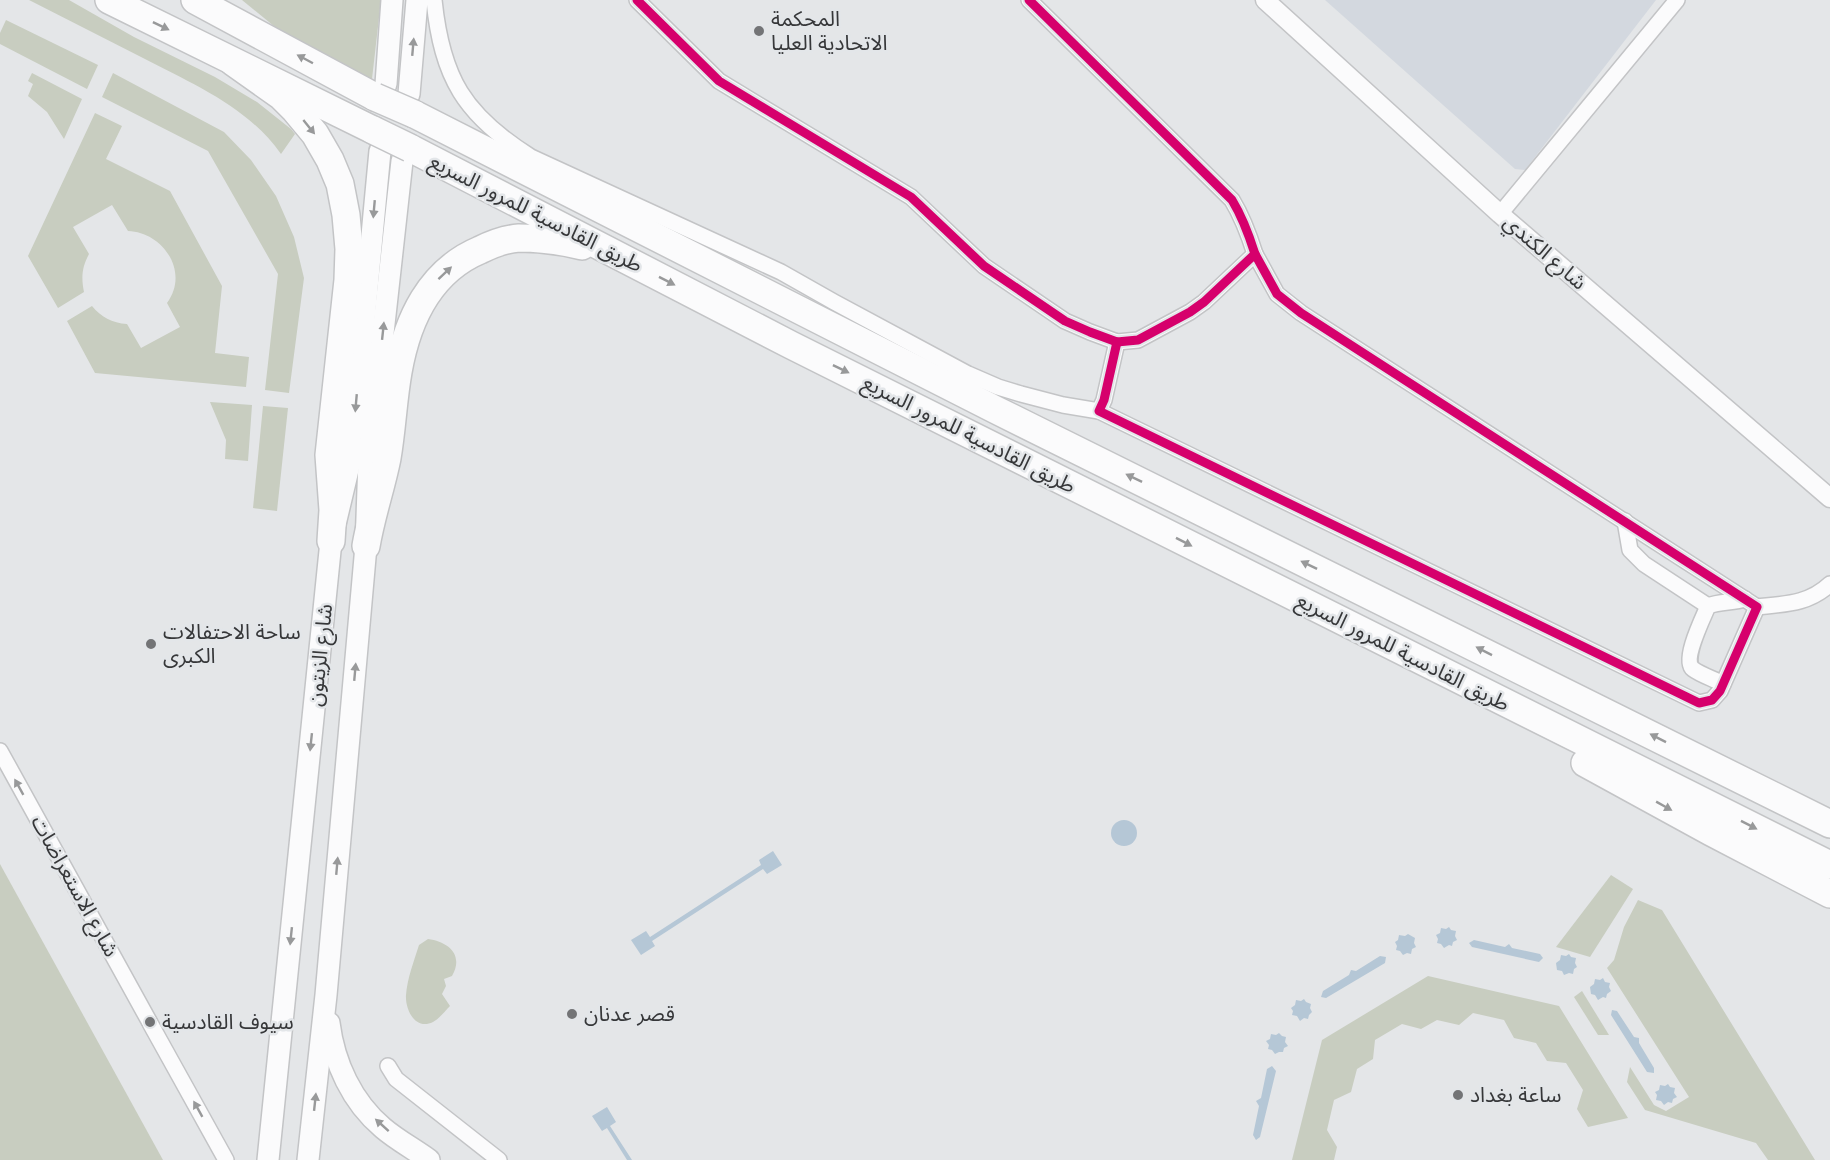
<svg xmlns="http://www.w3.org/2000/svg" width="1830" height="1160" viewBox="0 0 1830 1160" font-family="'Open Sans','Noto Sans Arabic',sans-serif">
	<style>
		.built { fill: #d3d8df }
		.green { fill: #c8cdc0 }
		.water { fill: #b5c7d6 }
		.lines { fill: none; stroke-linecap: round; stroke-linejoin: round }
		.minor-casing { stroke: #c3c4c6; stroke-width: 18 }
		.tertiary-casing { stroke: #c3c4c6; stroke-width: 21 }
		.secondary-casing { stroke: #c3c4c6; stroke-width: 24 }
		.motorway-casing { stroke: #c3c4c6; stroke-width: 30 }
		.minor { stroke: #fbfbfc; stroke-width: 15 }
		.tertiary { stroke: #fbfbfc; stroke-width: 18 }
		.secondary { stroke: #fbfbfc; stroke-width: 21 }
		.motorway { stroke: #fbfbfc; stroke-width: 27 }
		.motorway-bridge-casing { stroke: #c3c4c6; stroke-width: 30; stroke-linecap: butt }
		.motorway-bridge { stroke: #fbfbfc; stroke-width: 27 }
		.cycleway-casing { stroke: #e3e6e9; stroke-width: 13 }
		.cycleway { stroke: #d6006c; stroke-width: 9 }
		.oneway { fill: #98999a }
		.poi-dot { fill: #737476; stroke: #e3e6e9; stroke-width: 2 }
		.labels { text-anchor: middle; stroke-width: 5; stroke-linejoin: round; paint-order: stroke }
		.poi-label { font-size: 21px; fill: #363739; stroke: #e3e6e9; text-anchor: start }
		.street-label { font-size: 21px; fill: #363739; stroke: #e3e6e9 }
	</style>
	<rect width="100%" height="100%" fill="#e4e6e8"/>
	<path class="built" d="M 1325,0 L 1656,0 L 1525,170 L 1515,169 Z"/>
	<g class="green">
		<path d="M 29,0 L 69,0 L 134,37 L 215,77 L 257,102 L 291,129 L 295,134 L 281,154 C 248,107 193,84 143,58 C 105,39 67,19 29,0 Z"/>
		<path d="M 242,0 L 381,0 L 372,79 L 275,27 Z"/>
		<path d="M 6,20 L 98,65 L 87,89 L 0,44 L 0,33 Z"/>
		<path d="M 32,73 L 82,99 L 64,139 L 47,112 L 28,96 L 33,84 L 28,81 Z"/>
		<path d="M 113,73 L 224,132 L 251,160 L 276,196 L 294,237 L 304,278 L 289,393 L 265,390 L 278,274 L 208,151 L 102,97 Z"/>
		<path d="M 95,113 L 122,126 L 106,159 L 170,191 L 222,286 L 215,353 L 249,357 L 246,387 L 95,373 L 67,321 L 92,306 C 101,317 112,323 127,324 L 141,348 L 180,327 L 167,303 C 190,272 163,232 128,231 L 112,205 L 73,227 L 89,254 C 82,267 81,277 84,292 L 58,308 L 28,256 Z"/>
		<path d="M 210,402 L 252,405 L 248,461 L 225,459 L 226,440 Z"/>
		<path d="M 263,406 L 288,408 L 277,511 L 253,508 Z"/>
		<path d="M 0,864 L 163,1160 L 0,1160 Z"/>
		<path d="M 1611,875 L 1633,889 L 1590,957 L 1556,947 Z"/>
		<path d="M 1638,900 L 1662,910 L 1815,1160 L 1768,1160 L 1756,1143 L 1645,1110 L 1627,1082 L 1630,1067 L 1654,1105 L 1666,1111 L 1689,1097 L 1607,968 L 1614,960 L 1624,927 Z"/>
		<path d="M 428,939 C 449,942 464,955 452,976 L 444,979 L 446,986 L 442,994 L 450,1006 C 445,1011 439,1019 433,1022 C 415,1031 405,1009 406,995 C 407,979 414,961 419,945 Z"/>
		<path d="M 1428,976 L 1559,1006 L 1628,1118 L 1588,1127 L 1577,1109 L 1583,1090 L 1566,1063 L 1547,1061 L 1536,1043 L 1514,1038 L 1504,1020 L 1473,1013 L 1459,1025 L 1437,1020 L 1421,1029 L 1402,1024 L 1375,1040 L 1373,1059 L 1357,1069 L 1351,1092 L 1334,1100 L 1327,1130 L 1337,1147 L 1334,1160 L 1292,1160 L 1322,1040 Z"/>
		<path d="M 1582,991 L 1609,1035 L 1598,1035 L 1574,997 Z"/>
	</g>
	<g class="water">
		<circle cx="1124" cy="833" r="13"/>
		<path d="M 773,851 L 782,865 L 767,874 L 763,869 L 652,941 L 655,946 L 641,955 L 631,940 L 646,931 L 650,937 L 761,865 L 759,860 Z"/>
		<path d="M 1449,927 L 1451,930 L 1456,931 L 1455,936 L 1457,940 L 1453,942 L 1452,946 L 1449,945 L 1444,948 L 1441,944 L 1437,943 L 1438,939 L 1436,935 L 1440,933 L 1441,928 L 1446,929 Z"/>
		<path d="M 1408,934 L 1415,938 L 1414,943 L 1416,947 L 1412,949 L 1411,954 L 1407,953 L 1403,955 L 1400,951 L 1396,950 L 1397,946 L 1395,942 L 1398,940 L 1399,935 L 1405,936 Z"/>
		<path d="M 1474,940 L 1505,947 L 1509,944 L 1512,948 L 1540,954 L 1543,958 L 1539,962 L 1472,947 L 1469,943 Z"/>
		<path d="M 1569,954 L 1571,957 L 1576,958 L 1575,963 L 1577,967 L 1574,969 L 1573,974 L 1569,973 L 1564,975 L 1562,971 L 1557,970 L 1556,963 L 1560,960 L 1561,955 L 1566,956 Z"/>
		<path d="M 1380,956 L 1386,957 L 1385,963 L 1326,998 L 1321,997 L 1323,991 L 1349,975 L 1351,970 L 1356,971 Z"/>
		<path d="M 1603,978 L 1605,982 L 1610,983 L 1609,987 L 1611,991 L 1607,994 L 1606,998 L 1603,997 L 1598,1000 L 1595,995 L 1591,994 L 1590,987 L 1594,984 L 1595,979 L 1600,980 Z"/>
		<path d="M 1304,999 L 1306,1002 L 1311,1004 L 1310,1008 L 1312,1012 L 1309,1015 L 1308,1019 L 1304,1018 L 1300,1021 L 1297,1016 L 1292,1015 L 1293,1011 L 1291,1008 L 1295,1005 L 1296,1000 L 1301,1001 Z"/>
		<path d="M 1612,1010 L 1617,1011 L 1634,1037 L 1639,1038 L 1639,1043 L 1654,1068 L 1654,1073 L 1647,1072 L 1611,1015 Z"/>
		<path d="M 1279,1033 L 1282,1036 L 1286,1037 L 1285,1042 L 1288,1046 L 1284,1048 L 1283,1052 L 1279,1052 L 1275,1054 L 1272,1050 L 1268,1049 L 1269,1045 L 1266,1041 L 1270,1039 L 1271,1034 L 1276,1035 Z"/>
		<path d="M 1272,1066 L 1276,1071 L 1260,1137 L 1256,1140 L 1253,1135 L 1259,1106 L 1256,1101 L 1261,1098 L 1267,1069 Z"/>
		<path d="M 1668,1084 L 1670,1087 L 1675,1088 L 1674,1093 L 1677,1097 L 1673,1099 L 1672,1103 L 1668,1102 L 1664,1105 L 1661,1101 L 1656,1100 L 1657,1095 L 1655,1092 L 1659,1090 L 1660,1085 L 1665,1086 Z"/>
		<path d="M 607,1107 L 616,1122 L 610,1126 L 632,1160 L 627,1160 L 607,1128 L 602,1131 L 592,1116 Z"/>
	</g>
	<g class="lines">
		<g class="minor-casing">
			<g id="minor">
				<path d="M 434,0 C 442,78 464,115 531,157 L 781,272 L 834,302 L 968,374 L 998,387 L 1021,394 L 1063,405 L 1099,411"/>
				<path d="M 637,0 L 719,81 L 911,197 L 984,266 L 1065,321 L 1090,332 L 1117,342 L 1138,340 L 1190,312 L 1204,302 L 1255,254 C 1249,235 1243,218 1232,200 L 1029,0"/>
				<path d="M 1500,214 L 1677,0"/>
				<path d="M 1117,342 L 1104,400 L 1099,411 L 1699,703 L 1712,700 L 1720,691 L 1757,607 L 1301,313 L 1277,294 L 1255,254"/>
				<path d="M 1625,521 L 1630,550 L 1644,564 L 1708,606"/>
				<path d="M 1757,607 C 1785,604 1809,604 1830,584"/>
				<path d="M 1723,684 C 1714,679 1701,675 1693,669 C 1682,660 1703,618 1708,606 C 1720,601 1733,603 1745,599"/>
				<path d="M 0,751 L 149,1021"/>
				<path d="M 150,1023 L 226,1160"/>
				<path d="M 388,1066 L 396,1079 L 499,1160"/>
			</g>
		</g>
		<g class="tertiary-casing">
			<path id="tertiary" d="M 1265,0 L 1500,214 L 1830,498"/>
		</g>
		<g class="secondary-casing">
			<g id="secondary">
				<path d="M 386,84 L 392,0"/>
				<path d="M 409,94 L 417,0"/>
				<path d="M 329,1023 C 334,1063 352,1102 383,1128 C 397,1140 414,1149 429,1160"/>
				<path d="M 268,1160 L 331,541 L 351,457 L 380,151"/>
				<path d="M 308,1160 L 326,995 L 366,546 L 369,460 L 402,161"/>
			</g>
		</g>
		<g class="motorway-casing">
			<g id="motorway">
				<path d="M 109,0 L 373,130"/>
				<path d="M 195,0 L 375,97"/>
				<path d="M 233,62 L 281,96 L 295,110 L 315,134 L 330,160 L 340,184 L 346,215 L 349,249 L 348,280 L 329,455 L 333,510 L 331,541"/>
				<path d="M 414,114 L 996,410 L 1830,824"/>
				<path d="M 410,148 L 791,345 L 1830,865"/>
				<path d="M 366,546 C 371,516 381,488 387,458 C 392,429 393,400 398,372 C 407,320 430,271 480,250 C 492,244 506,239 519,238 C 540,238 562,241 582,246"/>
				<path d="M 1585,763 L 1711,832 L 1830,894"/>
			</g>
		</g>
		<use href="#minor" class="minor"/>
		<use href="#tertiary" class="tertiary"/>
		<use href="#secondary" class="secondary"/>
		<use href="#motorway" class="motorway"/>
		<g class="motorway-bridge-casing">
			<g id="motorway-bridge">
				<path d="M 375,97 L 414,114"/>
				<path d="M 373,130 L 410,148"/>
			</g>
		</g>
		<use href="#motorway-bridge" class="motorway-bridge"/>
		<g class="cycleway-casing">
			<g id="cycleway">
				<path d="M 637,0 L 719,81 L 911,197 L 984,266 L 1065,321 L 1090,332 L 1117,342 L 1138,340 L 1190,312 L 1204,302 L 1255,254 C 1249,235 1243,218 1232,200 L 1029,0"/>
				<path d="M 1117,342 L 1104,400 L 1099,411 L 1699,703 L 1712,700 L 1720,691 L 1757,607 L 1301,313 L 1277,294 L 1255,254"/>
			</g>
		</g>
		<use href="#cycleway" class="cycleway"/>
	</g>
	<defs><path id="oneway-solid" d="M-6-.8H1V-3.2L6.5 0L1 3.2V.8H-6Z" transform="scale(1.5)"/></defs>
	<g class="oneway">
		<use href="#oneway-solid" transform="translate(161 26) rotate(26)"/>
		<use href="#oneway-solid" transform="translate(413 47) rotate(-85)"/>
		<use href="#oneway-solid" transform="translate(305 59) rotate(-152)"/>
		<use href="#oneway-solid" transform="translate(309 127) rotate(51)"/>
		<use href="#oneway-solid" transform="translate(374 209) rotate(95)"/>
		<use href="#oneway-solid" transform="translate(445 273) rotate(-43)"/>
		<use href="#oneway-solid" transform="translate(667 281) rotate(27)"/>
		<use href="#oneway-solid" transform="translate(383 331) rotate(-84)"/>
		<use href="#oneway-solid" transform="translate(841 369) rotate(26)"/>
		<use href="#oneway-solid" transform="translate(356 403) rotate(95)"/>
		<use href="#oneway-solid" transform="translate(1134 478) rotate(-154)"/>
		<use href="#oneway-solid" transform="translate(1184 542) rotate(27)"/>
		<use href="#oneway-solid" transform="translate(1309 565) rotate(-154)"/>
		<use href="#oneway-solid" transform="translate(1484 651) rotate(-153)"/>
		<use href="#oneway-solid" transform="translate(355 672) rotate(-85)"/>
		<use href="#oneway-solid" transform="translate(1658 738) rotate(-153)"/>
		<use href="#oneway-solid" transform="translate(311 742) rotate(96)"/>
		<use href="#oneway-solid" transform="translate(19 787) rotate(-119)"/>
		<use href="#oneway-solid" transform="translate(1664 806) rotate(29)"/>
		<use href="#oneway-solid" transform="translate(1749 825) rotate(27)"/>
		<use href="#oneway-solid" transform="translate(337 866) rotate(-85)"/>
		<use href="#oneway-solid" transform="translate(291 936) rotate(96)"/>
		<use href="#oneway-solid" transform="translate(315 1102) rotate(-84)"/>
		<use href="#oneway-solid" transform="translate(198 1109) rotate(-119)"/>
		<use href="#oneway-solid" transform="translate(382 1125) rotate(-138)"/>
	</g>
	<g class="poi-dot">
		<circle cx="759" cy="31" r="6"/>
		<circle cx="151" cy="644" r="6"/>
		<circle cx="572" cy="1014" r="6"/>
		<circle cx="150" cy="1022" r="6"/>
		<circle cx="1458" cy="1095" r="6"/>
	</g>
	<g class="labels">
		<g class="poi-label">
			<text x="771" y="26">المحكمة<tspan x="771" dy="24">الاتحادية العليا</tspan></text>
			<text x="163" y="639">ساحة الاحتفالات<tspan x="163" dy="24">الكبرى</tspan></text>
			<text x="584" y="1021">قصر عدنان</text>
			<text x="162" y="1029">سيوف القادسية</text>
			<text x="1470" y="1102">ساعة بغداد</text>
		</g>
		<g class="street-label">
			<text transform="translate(536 213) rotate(27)" y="7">طريق القادسية للمرور السريع</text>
			<text transform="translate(1545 252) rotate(41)" y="7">شارع الكندي</text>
			<text transform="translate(969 434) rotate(27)" y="7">طريق القادسية للمرور السريع</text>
			<text transform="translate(1403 652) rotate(27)" y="7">طريق القادسية للمرور السريع</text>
			<text transform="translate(320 655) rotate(-84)" y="7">شارع الزيتون</text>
			<text transform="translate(75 886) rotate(61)" y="7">شارع الاستعراضات</text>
		</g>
	</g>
</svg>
